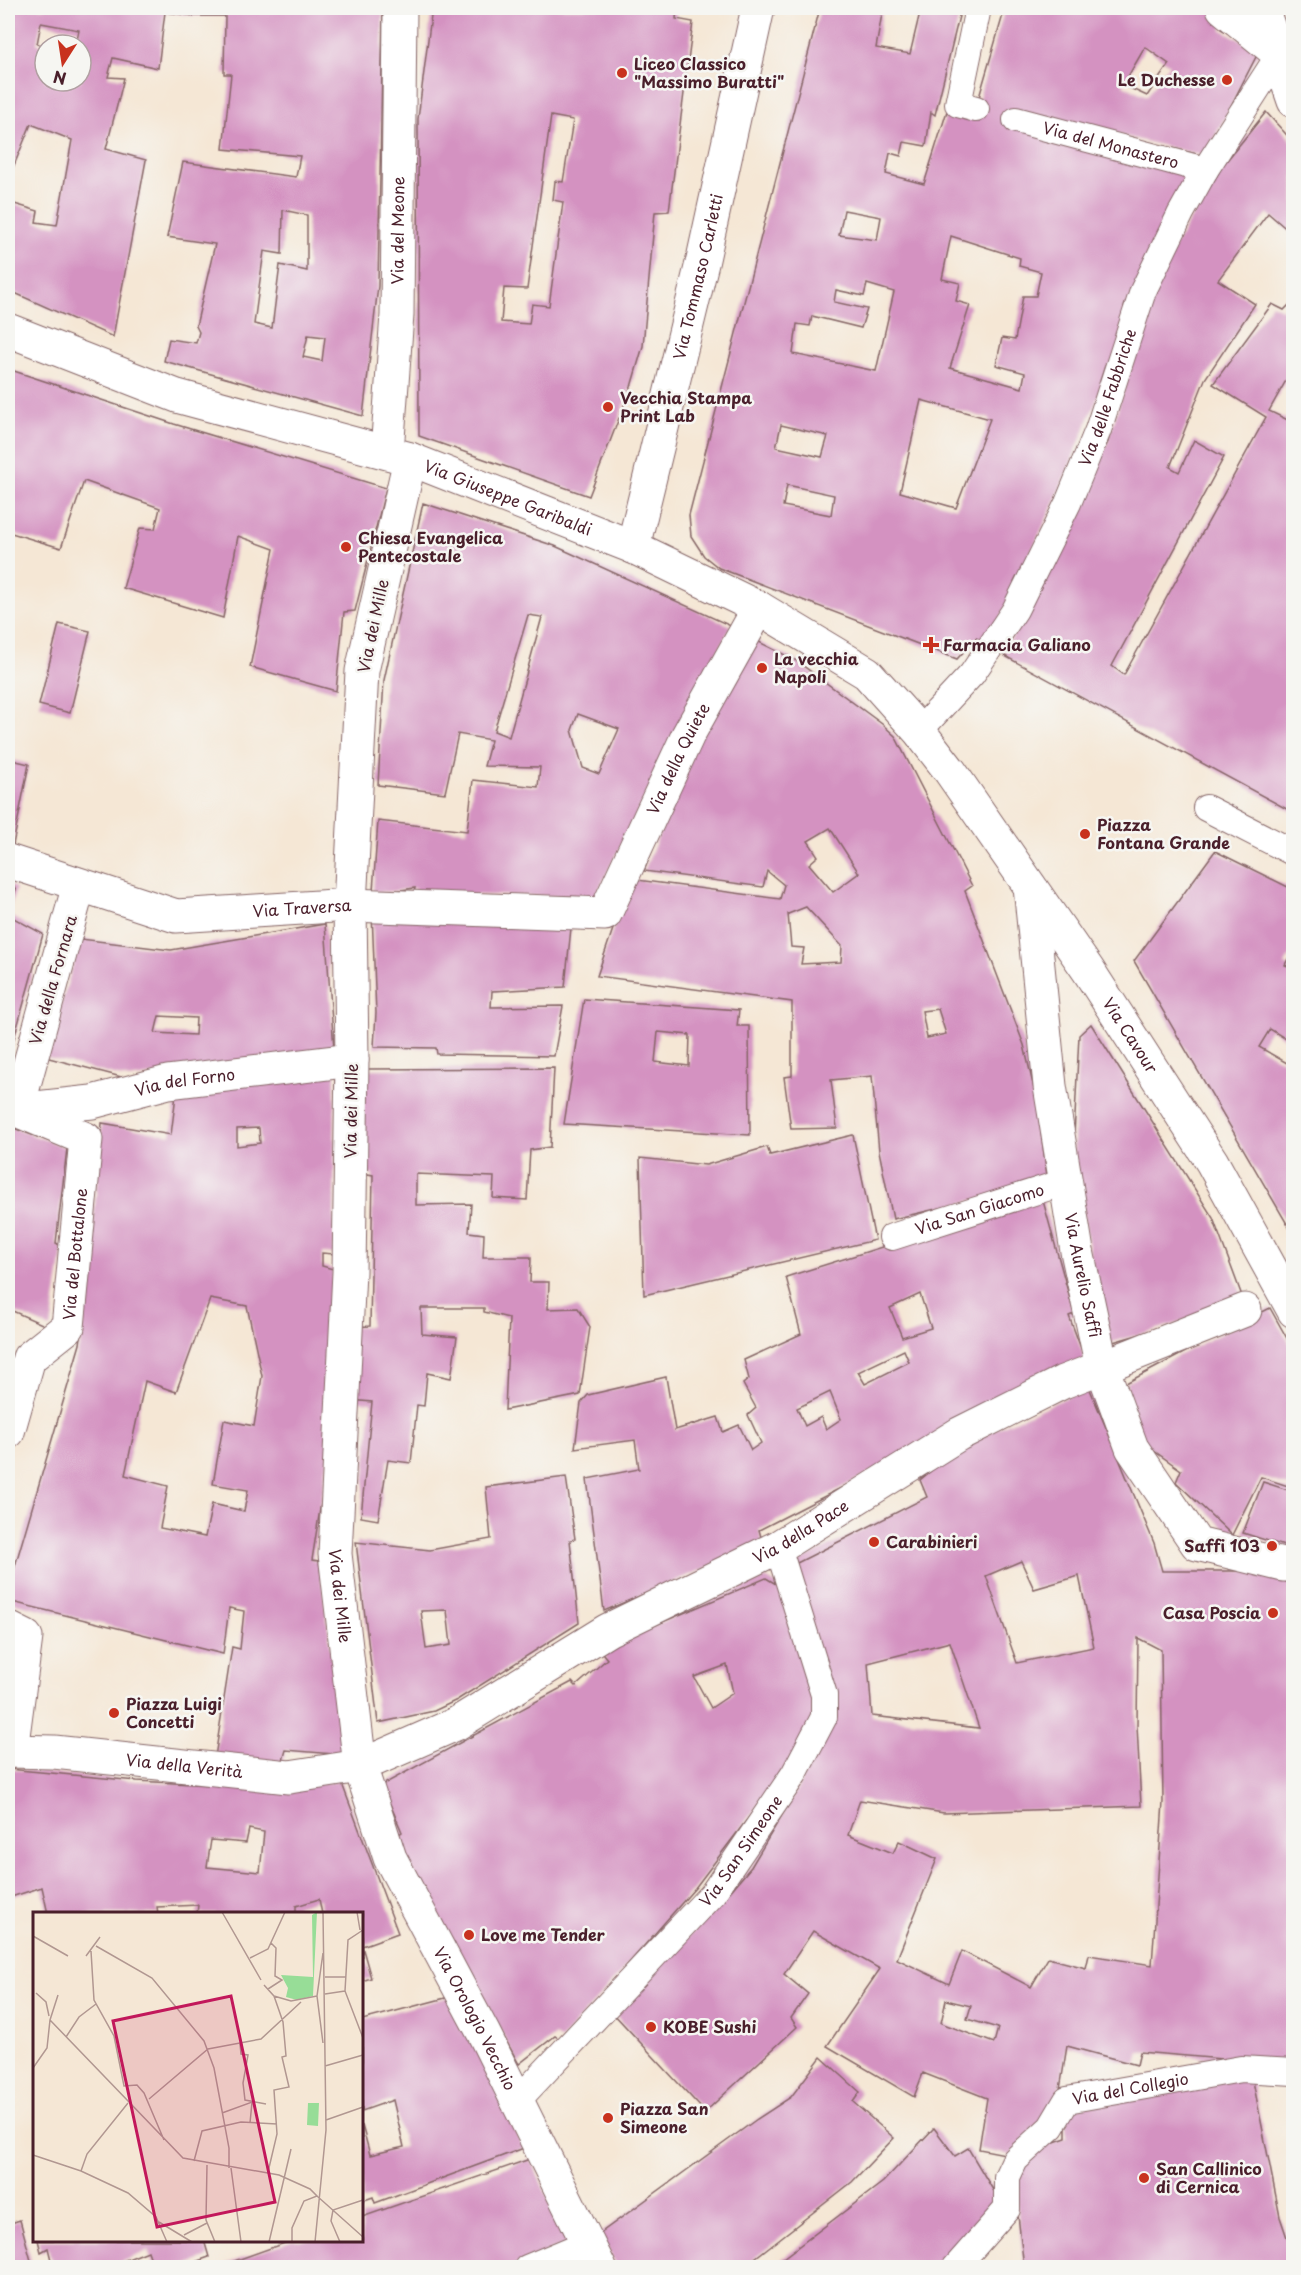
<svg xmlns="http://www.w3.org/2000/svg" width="1301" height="2275" viewBox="0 0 1301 2275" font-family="'Playpen Sans',sans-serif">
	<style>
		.building { fill: #d492c1; fill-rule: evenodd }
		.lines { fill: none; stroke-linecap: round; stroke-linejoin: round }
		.service-casing { stroke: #866566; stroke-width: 28 }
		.pedestrian-casing { stroke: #866566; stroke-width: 35 }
		.minor-casing { stroke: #866566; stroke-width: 35 }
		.service { stroke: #fff; stroke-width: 26 }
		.pedestrian { stroke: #fff; stroke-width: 33 }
		.minor { stroke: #fff; stroke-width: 33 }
		.poi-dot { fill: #c8321e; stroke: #f6f6f2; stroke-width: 2 }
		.labels { text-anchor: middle; stroke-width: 5; stroke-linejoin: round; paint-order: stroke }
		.poi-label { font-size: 16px; font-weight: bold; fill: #4a1f2b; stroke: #f6f6f2; text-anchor: start }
		.street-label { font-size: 16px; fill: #4a1f2b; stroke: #f6f6f2 }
		.inset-road { fill: none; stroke: #b19791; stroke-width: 1.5 }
		.view { fill: #c2185b; fill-opacity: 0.15; stroke: #c2185b; stroke-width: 3 }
		.inset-edge { fill: none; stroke: #4a1f2b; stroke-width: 3 }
	</style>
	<rect width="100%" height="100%" fill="#f6f6f2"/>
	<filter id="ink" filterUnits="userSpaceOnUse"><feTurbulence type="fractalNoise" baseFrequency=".0167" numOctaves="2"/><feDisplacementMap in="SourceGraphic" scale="12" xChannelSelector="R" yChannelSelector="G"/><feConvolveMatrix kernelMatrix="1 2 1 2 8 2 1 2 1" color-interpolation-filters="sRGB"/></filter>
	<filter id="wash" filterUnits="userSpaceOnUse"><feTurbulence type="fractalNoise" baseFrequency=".008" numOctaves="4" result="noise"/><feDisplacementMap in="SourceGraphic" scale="24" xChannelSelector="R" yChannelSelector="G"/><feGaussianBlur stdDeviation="1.35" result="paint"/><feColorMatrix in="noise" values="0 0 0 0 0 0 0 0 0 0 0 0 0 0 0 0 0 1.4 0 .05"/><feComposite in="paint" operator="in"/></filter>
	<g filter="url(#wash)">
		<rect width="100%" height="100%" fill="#f5e7d5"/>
		<g id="blocks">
			<g class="building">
				<path d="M 8,8 L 383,8 L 378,286 L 363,416 L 164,361 L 169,339 L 196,343 L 199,332 L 196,326 L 215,244 L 167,237 L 183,162 L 296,177 L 300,156 L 223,149 L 231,74 L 224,74 L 225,16 L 195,16 L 165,12 L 158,68 L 113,58 L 108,77 L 124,78 L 106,149 L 146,160 L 113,337 L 8,290 L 8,202 L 38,211 L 36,222 L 57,225 L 72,140 L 31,124 L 8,180 ZM 41,23 L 79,30 L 76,45 L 81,45 L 81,81 L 45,81 L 45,45 L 37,44 ZM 283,210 L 307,215 L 307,271 L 280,265 L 272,328 L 254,324 L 264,251 L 282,254 ZM 308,335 L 325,337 L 322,361 L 303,357 Z"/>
				<path d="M 432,8 L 677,8 L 676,19 L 693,22 L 669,211 L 655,212 L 643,346 L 631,387 L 589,496 L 419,436 L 418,119 ZM 551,116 L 573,120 L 563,182 L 555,181 L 553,200 L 563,202 L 549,306 L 532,304 L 529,324 L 501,322 L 504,288 L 527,289 Z"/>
				<path d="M 820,8 L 883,8 L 876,48 L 910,54 L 921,8 L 961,8 L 935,115 L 931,112 L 926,146 L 904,142 L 901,156 L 890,153 L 886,174 L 924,184 L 947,111 L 973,118 L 1005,8 L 1205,8 L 1226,21 L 1221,29 L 1259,51 L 1205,156 L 1082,126 L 1189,177 L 1054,503 L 999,621 L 982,641 L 976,638 L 957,659 L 719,568 L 704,556 L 691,536 L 689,515 ZM 1145,47 L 1169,64 L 1147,96 L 1123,85 ZM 844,210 L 881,217 L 877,240 L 839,235 ZM 951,236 L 1020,258 L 1019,266 L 1041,272 L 1036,296 L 1023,296 L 1015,340 L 1002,338 L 996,365 L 1025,373 L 1022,388 L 950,368 L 970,305 L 956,301 L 960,283 L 942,279 ZM 867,284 L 894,292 L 876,371 L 793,354 L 797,324 L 810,326 L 812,316 L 861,328 L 867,309 L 834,302 L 836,290 L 864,296 ZM 921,400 L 990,419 L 956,508 L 900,492 ZM 781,425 L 828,436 L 822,457 L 776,447 ZM 787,485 L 834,495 L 831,515 L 783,506 Z"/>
				<path d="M 1266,112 L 1294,143 L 1294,228 L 1290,232 L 1268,213 L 1218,280 L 1255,304 L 1205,379 L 1170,467 L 1179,472 L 1194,440 L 1224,457 L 1112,666 L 1124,675 L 1266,417 L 1213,384 L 1272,304 L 1284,310 L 1294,300 L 1294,382 L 1288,377 L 1269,411 L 1294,423 L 1294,813 L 1003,655 L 1038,587 L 1108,442 L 1151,299 L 1167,258 L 1224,164 Z"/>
				<path d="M 8,369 L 174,424 L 386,488 L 355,611 L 344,612 L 336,691 L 250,667 L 274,549 L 238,536 L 223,618 L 123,588 L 140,528 L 155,529 L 160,508 L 84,481 L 61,548 L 8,532 Z"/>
				<path d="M 423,503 L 555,546 L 731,626 L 595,897 L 414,894 L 415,888 L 387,892 L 373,891 L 378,821 L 467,831 L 473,780 L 538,787 L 540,767 L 484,766 L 491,740 L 458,734 L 445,793 L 378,785 L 384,680 ZM 528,615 L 542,617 L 509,737 L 494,731 ZM 578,714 L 619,729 L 599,774 L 583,768 L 572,730 Z"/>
				<path d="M 59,624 L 90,631 L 70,713 L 39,705 Z"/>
				<path d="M 753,639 L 795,660 L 882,724 L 895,736 L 972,886 L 965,891 L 1024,1045 L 1036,1098 L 1048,1183 L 893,1219 L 879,1151 L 872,1076 L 831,1080 L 837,1128 L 791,1129 L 784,1077 L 792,1076 L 792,1002 L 597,976 L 630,879 L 780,899 L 784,885 L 767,871 L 763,887 L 644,871 L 695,746 ZM 830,828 L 859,873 L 833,892 L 809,864 L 818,856 L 808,841 ZM 806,907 L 842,946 L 841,962 L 801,964 L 804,948 L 791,947 L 788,914 ZM 938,1009 L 946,1034 L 927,1038 L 922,1011 Z"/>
				<path d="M 8,759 L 29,764 L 12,850 L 8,848 Z"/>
				<path d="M 1215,851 L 1294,890 L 1294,947 L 1285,965 L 1294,969 L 1294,1044 L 1270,1029 L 1259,1047 L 1294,1067 L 1294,1236 L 1134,961 Z"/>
				<path d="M 8,882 L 16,889 L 8,915 L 43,934 L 8,1060 Z"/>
				<path d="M 372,913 L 572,918 L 565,987 L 492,991 L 491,1007 L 563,1006 L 554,1056 L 437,1054 L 436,1048 L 374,1047 L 376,1013 Z"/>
				<path d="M 325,924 L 334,1049 L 129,1079 L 45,1057 L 81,939 L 171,950 ZM 159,1016 L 196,1018 L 195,1035 L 155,1033 Z"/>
				<path d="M 584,999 L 739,1010 L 737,1026 L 749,1026 L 750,1135 L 564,1124 ZM 658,1032 L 690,1035 L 689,1066 L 655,1062 Z"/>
				<path d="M 1091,1024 L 1213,1218 L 1245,1304 L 1106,1344 L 1073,1157 L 1079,1035 Z"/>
				<path d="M 554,1068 L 550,1147 L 530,1150 L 527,1200 L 493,1198 L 494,1177 L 416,1174 L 416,1205 L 471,1204 L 469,1232 L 484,1234 L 483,1257 L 531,1257 L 530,1282 L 549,1282 L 548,1309 L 578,1308 L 590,1327 L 580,1395 L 505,1410 L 509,1318 L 484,1312 L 484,1308 L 421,1308 L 422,1334 L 457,1337 L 451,1378 L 427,1373 L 424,1406 L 417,1405 L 411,1463 L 388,1460 L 378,1520 L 361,1517 L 372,1402 L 350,1400 L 351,1327 L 370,1326 L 373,1175 L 356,1172 L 367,1069 Z"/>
				<path d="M 335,1069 L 334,1254 L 322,1253 L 322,1266 L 333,1269 L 333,1426 L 312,1560 L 319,1561 L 346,1755 L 286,1750 L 281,1767 L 215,1757 L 232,1647 L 240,1649 L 244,1611 L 229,1608 L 223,1654 L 8,1601 L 8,1590 L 80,1344 L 89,1276 L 102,1123 L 171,1135 L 177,1087 ZM 259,1128 L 260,1143 L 237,1146 L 237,1129 ZM 210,1299 L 247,1306 L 262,1376 L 254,1426 L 224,1420 L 213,1484 L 248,1490 L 244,1511 L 212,1504 L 205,1537 L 160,1528 L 168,1486 L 125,1475 L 145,1381 L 176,1392 Z"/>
				<path d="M 8,1126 L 67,1148 L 56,1243 L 63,1247 L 51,1328 L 8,1309 Z"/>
				<path d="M 853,1135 L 875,1240 L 644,1295 L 640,1158 L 706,1165 L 767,1147 L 770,1155 Z"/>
				<path d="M 1042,1197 L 1074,1314 L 1069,1316 L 1086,1362 L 759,1530 L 763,1544 L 604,1611 L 587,1479 L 639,1469 L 635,1440 L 575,1448 L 581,1403 L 588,1395 L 666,1377 L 675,1430 L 718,1417 L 723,1432 L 739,1425 L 751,1450 L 761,1443 L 748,1415 L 756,1408 L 743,1384 L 749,1379 L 744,1360 L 801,1334 L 786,1277 ZM 920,1294 L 931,1328 L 902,1337 L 890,1308 ZM 904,1350 L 909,1362 L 865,1384 L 858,1372 ZM 830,1392 L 841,1419 L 826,1429 L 821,1417 L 805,1426 L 797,1408 Z"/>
				<path d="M 1270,1308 L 1294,1351 L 1294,1488 L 1261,1477 L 1232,1535 L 1176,1482 L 1181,1470 L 1140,1441 L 1126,1383 Z"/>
				<path d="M 1089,1387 L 1154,1543 L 1162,1571 L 1258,1571 L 1294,1585 L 1294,2065 L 1140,2052 L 1137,2065 L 1067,2046 L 1057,2108 L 1010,2155 L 979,2149 L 987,2098 L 923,2073 L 914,2097 L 827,2046 L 880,1969 L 813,1931 L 784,1974 L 808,1994 L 791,2018 L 797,2027 L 705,2112 L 612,2012 L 712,1913 L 751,1867 L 796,1792 L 833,1714 L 795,1564 L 927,1497 L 920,1480 L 964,1444 ZM 1021,1561 L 1034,1589 L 1079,1576 L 1094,1647 L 1017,1663 L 986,1576 ZM 1138,1638 L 1161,1650 L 1163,1802 L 1152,1965 L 1089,1955 L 1086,1968 L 1048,1958 L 1031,1987 L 962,1951 L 949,1984 L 897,1959 L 937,1859 L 899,1841 L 893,1853 L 848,1835 L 860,1800 L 944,1813 L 1141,1806 L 1137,1725 ZM 950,1642 L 979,1728 L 872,1716 L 868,1663 ZM 946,2000 L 971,2006 L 967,2019 L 998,2028 L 994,2043 L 941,2023 Z"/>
				<path d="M 566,1477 L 575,1539 L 570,1540 L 579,1623 L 457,1700 L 434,1711 L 378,1723 L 356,1542 L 430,1550 L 491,1539 L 486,1487 ZM 447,1610 L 451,1645 L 426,1649 L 421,1611 Z"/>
				<path d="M 1263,1482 L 1294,1492 L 1294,1549 L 1243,1533 Z"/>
				<path d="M 766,1578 L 781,1587 L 818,1710 L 806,1742 L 695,1888 L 561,2040 L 555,2036 L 519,2064 L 394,1838 L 402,1832 L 382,1785 L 572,1682 L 576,1686 L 607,1659 L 599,1649 ZM 727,1665 L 733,1693 L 711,1708 L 694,1677 Z"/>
				<path d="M 8,1769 L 137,1781 L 280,1789 L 341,1781 L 398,1933 L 362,1946 L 371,1978 L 362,1981 L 362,1914 L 322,1914 L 319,1899 L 296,1906 L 296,1914 L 197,1914 L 198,1905 L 157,1907 L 158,1914 L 48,1914 L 42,1887 L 8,1898 ZM 249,1829 L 264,1832 L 260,1872 L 207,1867 L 211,1840 L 246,1843 Z"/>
				<path d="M 453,1996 L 524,2148 L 375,2203 L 373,2197 L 362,2201 L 362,2125 L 370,2155 L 404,2147 L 393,2100 L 362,2111 L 362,2020 Z"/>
				<path d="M 821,2057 L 860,2092 L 853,2102 L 894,2138 L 852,2182 L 742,2268 L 618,2268 L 599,2234 L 757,2119 L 791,2097 Z"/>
				<path d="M 1252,2076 L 1280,2217 L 1294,2258 L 1294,2268 L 1024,2268 L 1015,2189 L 1029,2151 L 1066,2138 L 1066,2109 Z"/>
				<path d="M 934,2128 L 955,2156 L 968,2148 L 1002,2205 L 944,2268 L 770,2268 L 883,2182 Z"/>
				<path d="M 530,2159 L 569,2243 L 508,2268 L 215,2268 L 293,2240 L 362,2240 L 362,2217 Z"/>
				<path d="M 20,2220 L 33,2268 L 8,2268 L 8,2224 Z"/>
				<path d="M 38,2240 L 204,2240 L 209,2257 L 178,2268 L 154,2268 L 148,2251 L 118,2263 L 120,2268 L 53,2268 L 48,2248 L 41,2252 Z"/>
				<path d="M 576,2259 L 580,2268 L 558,2268 Z"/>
			</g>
		</g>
	</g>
	<g filter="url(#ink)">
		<use href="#blocks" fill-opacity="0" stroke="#866566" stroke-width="1.5"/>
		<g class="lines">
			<g class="service-casing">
				<g id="service">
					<path d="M 976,109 L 958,104 L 978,8"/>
					<path id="s1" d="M 1016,120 L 1205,170"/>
					<path id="s2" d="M 919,731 L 972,674 L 1015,610 L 1068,503 L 1098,430 L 1143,291 L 1181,213 L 1205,170 L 1279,55"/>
					<path d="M 1206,808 L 1294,853"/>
					<path id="s3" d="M 892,1237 L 1065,1182"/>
					<path id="s4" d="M 517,2101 L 713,1893 L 794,1774 L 824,1717 L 824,1695 L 778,1547"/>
					<path d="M 527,2268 L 587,2243"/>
					<path id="s5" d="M 955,2268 L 1007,2209 L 1007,2177 L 1015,2160 L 1051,2127 L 1067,2100 L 1241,2069 L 1294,2072"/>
				</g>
			</g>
			<g class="pedestrian-casing">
				<path id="pedestrian" d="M 1102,1367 L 1245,1310"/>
			</g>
			<g class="minor-casing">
				<g id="minor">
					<path d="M 1223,8 L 1278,53"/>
					<path d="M 1262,8 L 1294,101"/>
					<path id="s6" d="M 8,330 L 177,396 L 410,459 L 633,547 L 759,608 L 867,673 L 919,731 L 950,771 L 1088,970 L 1212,1162 L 1294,1311"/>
					<path id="s7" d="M 387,452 L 397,315 L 400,8"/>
					<path id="s8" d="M 410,459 L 362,671 L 350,905 L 352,1060 L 349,1272 L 335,1554 L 360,1766 L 390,1858 L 484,2034 L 600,2268"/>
					<path id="s9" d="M 633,547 L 703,259 L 758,8"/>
					<path id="s10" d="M 8,861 L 176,916 L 350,905 L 605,914 L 688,735 L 759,608"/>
					<path id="s11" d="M 79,885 L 17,1110 L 92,1102 L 168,1082 L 352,1060"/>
					<path id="s12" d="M 1030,887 L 1050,1086 L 1077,1251 L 1102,1367 L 1132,1448 L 1197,1544 L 1283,1565 L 1294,1565"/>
					<path id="s13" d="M 8,1432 L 29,1358 L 68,1327 L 86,1139 L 19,1111"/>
					<path d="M 8,1628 L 26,1637 L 11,1751"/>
					<path id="s14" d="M 8,1751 L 54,1752 L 289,1777 L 360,1766 L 456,1724 L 608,1630 L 778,1547 L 959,1434 L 1063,1382 L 1102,1367"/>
				</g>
			</g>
			<use href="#service" class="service"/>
			<use href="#pedestrian" class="pedestrian"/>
			<use href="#minor" class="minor"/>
		</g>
	</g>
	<g class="poi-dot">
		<circle cx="622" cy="73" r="6"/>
		<circle cx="1227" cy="80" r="6"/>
		<circle cx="608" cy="407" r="6"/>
		<circle cx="346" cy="547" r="6"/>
		<path d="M928 636h6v6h6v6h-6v6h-6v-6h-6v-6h6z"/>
		<circle cx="762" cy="668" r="6"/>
		<circle cx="1085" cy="834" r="6"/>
		<circle cx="874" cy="1542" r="6"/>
		<circle cx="1272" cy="1546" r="6"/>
		<circle cx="1273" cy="1613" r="6"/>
		<circle cx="114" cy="1713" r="6"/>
		<circle cx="469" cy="1935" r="6"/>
		<circle cx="651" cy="2027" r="6"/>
		<circle cx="608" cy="2118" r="6"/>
		<circle cx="1144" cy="2178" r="6"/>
	</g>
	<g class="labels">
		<g class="poi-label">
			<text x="634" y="70">Liceo Classico<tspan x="634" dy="18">"Massimo Buratti"</tspan></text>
			<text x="1215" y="86" text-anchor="end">Le Duchesse</text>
			<text x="620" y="404">Vecchia Stampa<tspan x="620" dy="18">Print Lab</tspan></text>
			<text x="358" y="544">Chiesa Evangelica<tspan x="358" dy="18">Pentecostale</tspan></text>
			<text x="943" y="651">Farmacia Galiano</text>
			<text x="774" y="665">La vecchia<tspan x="774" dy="18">Napoli</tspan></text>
			<text x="1097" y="831">Piazza<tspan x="1097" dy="18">Fontana Grande</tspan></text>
			<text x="886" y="1548">Carabinieri</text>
			<text x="1260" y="1552" text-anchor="end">Saffi 103</text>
			<text x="1261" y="1619" text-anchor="end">Casa Poscia</text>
			<text x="126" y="1710">Piazza Luigi<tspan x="126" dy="18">Concetti</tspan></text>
			<text x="481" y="1941">Love me Tender</text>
			<text x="663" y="2033">KOBE Sushi</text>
			<text x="620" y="2115">Piazza San<tspan x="620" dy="18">Simeone</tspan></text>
			<text x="1156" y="2175">San Callinico<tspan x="1156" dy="18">di Cernica</tspan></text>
		</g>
		<g class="street-label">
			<text dy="6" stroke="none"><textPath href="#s1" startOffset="98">Via del Monastero</textPath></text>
			<text dy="6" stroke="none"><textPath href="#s7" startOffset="222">Via del Meone</textPath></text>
			<text dy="6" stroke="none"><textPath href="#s9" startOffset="278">Via Tommaso Carletti</textPath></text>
			<text dy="6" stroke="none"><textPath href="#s2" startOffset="387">Via delle Fabbriche</textPath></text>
			<text dy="6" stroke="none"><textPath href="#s6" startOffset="528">Via Giuseppe Garibaldi</textPath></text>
			<text transform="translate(373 626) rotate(-78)" y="6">Via dei Mille</text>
			<text dy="6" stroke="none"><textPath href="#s10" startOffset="778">Via della Quiete</textPath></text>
			<text dy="6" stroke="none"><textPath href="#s10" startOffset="303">Via Traversa</textPath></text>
			<text transform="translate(53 980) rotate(-74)" y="6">Via della Fornara</text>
			<text dy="6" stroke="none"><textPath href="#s6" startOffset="1377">Via Cavour</textPath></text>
			<text dy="6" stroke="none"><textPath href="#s11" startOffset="404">Via del Forno</textPath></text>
			<text transform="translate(351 1111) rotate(-89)" y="6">Via dei Mille</text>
			<text dy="6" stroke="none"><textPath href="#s3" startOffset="92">Via San Giacomo</textPath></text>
			<text dy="6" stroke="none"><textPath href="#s13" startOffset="200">Via del Bottalone</textPath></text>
			<text dy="6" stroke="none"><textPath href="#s12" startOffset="392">Via Aurelio Saffi</textPath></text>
			<text dy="6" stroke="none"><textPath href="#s14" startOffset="854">Via della Pace</textPath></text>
			<text dy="6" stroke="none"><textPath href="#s8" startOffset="1143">Via dei Mille</textPath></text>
			<text dy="6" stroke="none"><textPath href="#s14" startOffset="177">Via della Verità</textPath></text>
			<text dy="6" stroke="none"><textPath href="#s4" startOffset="336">Via San Simeone</textPath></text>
			<text dy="6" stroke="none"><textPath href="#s8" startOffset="1593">Via Orologio Vecchio</textPath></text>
			<text dy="6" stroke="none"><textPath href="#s5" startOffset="274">Via del Collegio</textPath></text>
		</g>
	</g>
	<g transform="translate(33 1912)">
		<rect width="330" height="330" fill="#f5e7d5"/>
		<path d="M 284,0 L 280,84 L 264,88 L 253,85 L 255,76 L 248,63 L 280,65 L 279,3 ZM 275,191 L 286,191 L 285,214 L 274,213 Z" fill="#97dd97"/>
		<path class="inset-road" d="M 189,0 L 228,68M 324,0 L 327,18M 330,18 L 315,28 L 312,79 L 330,126M 0,24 L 35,44M 63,34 L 119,66 L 171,129 L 181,156 L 196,236 L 196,256M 58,39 L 61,88 L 81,124 L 91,174 L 104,173 L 111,181 L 131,228M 290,41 L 284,84 L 290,131M 53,44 L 67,25M 217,46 L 235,37 L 252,0M 292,65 L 313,65M 231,73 L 241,84 L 258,89 L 284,84M 235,77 L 249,68 L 242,64 L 243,36 L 238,31M 3,81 L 13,90 L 16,104M 292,82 L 312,79M 17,108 L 150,246 L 246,263 L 277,277 L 284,284 L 271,289 L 259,316 L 259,330M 33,125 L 46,105 L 63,92M 207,132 L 208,142 L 215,143 L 210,171 L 212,188 L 233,192M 292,154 L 330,143M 0,156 L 14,136 L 17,108 L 25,83M 116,187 L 175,137 L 228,127 L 268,90M 189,201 L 219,190 L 217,211M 293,208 L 330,195M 0,243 L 48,259 L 95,281 L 123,305 L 134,330M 161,249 L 169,219 L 208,210 L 244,212M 174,253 L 173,308 L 182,330M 198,256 L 208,330M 48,259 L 54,242 L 95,191M 235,260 L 244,222 L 241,178 L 256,175 L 249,145 L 253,144 L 250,110 L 241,84M 284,284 L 330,325M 126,310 L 159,330M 151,323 L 174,311M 236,330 L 258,237M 282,330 L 293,218 L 290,0M 307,330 L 298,309 L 300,298 L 330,288"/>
		<path class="view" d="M 198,84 L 242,290 L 124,315 L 80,109 Z"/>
		<rect width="330" height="330" class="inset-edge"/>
	</g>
	<rect width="1301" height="2275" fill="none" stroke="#f6f6f2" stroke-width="30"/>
	<g transform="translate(63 63) rotate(192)"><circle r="28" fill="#f6f6f2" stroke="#b1a0a2" stroke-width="1.5"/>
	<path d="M0-4.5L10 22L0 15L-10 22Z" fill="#c8321e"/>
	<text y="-9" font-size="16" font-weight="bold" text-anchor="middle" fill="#4a1f2b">N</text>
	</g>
</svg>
